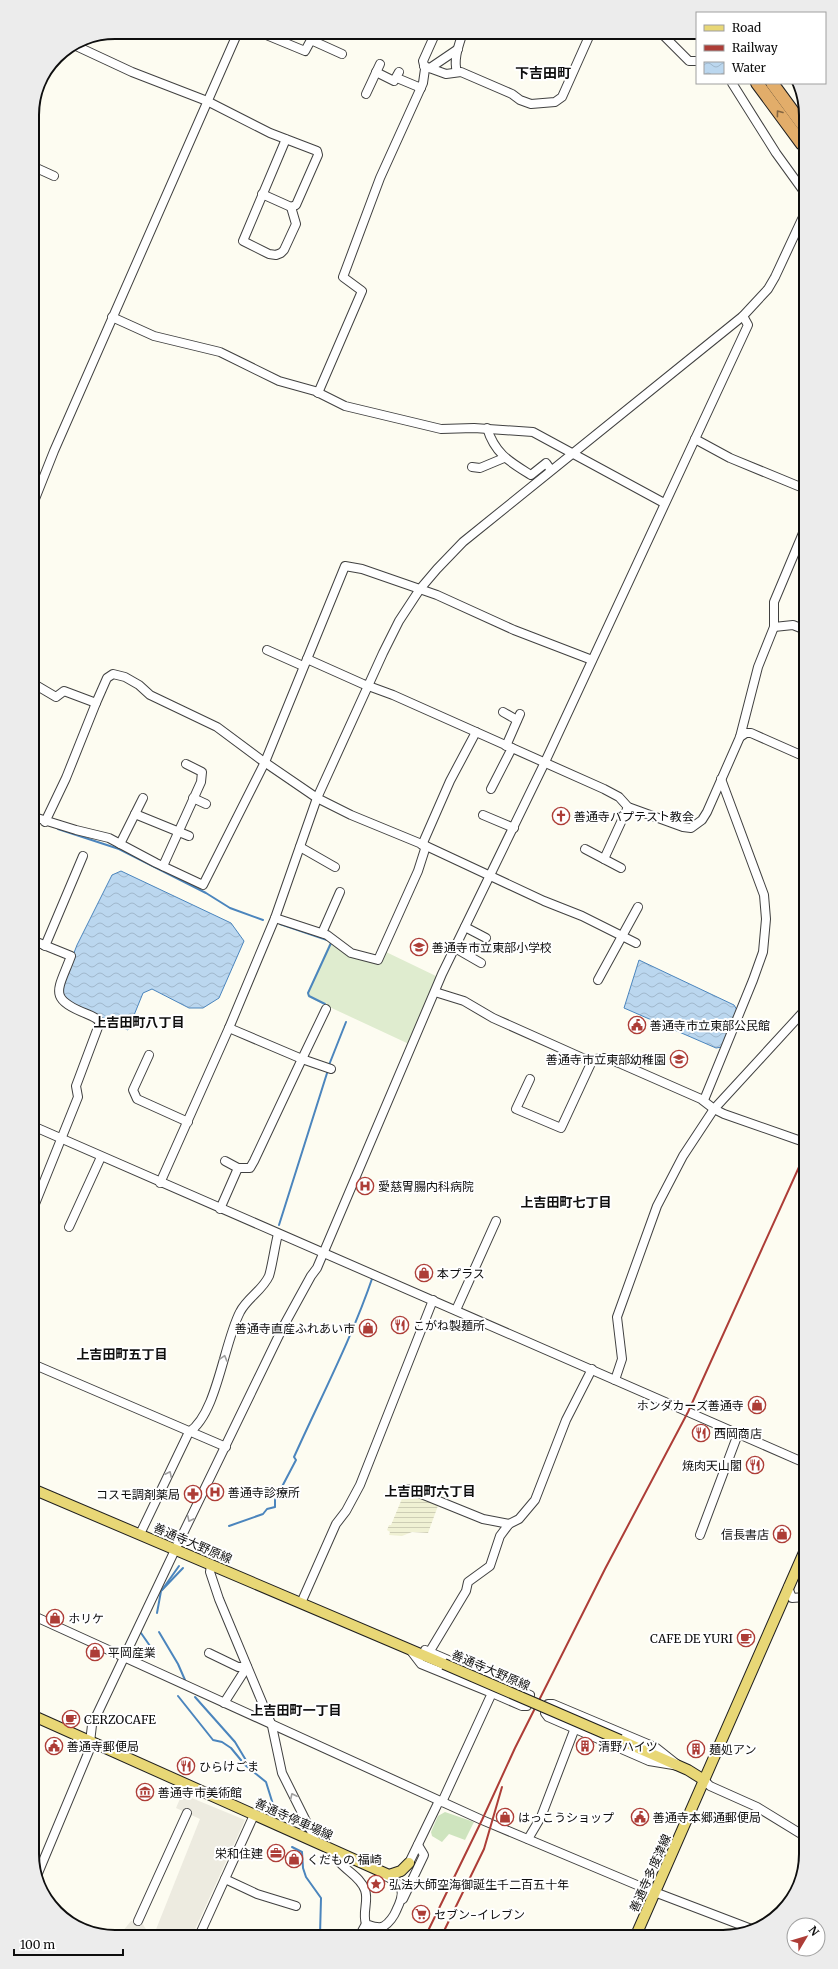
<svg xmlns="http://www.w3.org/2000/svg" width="838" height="1969" font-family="Merriweather,'Noto Sans JP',serif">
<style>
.farmland{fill:url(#farmland-rules)}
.park{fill:#cee4be}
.pitch{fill:#dfeccf}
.plaza{fill:#edebe0}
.water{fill:url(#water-waves);stroke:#4b85bd}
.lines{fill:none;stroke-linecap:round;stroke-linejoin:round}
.stream{stroke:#4b85bd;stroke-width:2}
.minor-casing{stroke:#414141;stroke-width:10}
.major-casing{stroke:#1f1f1f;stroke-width:12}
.highway-casing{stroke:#1f1f1f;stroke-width:14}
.minor{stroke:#fff;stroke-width:8}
.major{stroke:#e8d776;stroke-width:10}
.highway{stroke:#e2ad6a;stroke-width:12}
.rail{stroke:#ad3d37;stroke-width:2}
.major-bridge-casing{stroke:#1f1f1f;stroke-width:12;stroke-linecap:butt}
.major-bridge{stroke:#e8d776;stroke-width:10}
.oneway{stroke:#836541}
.oneway2{stroke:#9f9f9f}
.labels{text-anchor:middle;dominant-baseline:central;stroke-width:4;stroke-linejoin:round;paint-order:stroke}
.poi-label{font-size:12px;fill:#0e0e0e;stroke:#fff;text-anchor:start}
.street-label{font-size:12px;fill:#0e0e0e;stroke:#fff}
.neighbourhood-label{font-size:13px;font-weight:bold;fill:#0e0e0e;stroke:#fff}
.quarter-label{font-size:14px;font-weight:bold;fill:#0e0e0e;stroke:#fff}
.rim{fill:none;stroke:#0e0e0e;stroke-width:2}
</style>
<defs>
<pattern id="farmland-rules" width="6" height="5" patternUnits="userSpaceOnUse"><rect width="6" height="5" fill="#f0f1d4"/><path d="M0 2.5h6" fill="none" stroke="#cdcdb5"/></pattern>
<pattern id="water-waves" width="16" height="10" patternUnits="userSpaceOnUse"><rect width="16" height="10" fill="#bbd7ef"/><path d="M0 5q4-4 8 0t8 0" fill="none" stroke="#a0b7cc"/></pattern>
</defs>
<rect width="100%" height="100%" fill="#fdfcf1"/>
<!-- farmland -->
<polygon class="farmland" points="406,1489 439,1503 428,1533 412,1532 402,1536 389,1535 390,1532 387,1530 389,1525 391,1525"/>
<!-- park -->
<polygon class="park" points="445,1812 474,1822 465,1840 449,1834 442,1842 432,1836 431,1832 438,1816"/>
<!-- pitch -->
<polygon class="pitch" points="332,942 379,963 384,951 438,977 409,1044 308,997 307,994 329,944"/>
<!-- plaza -->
<g class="plaza">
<polygon points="182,1794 245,1820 192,1936 153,1937 200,1819 176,1808"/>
<polygon points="131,1921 138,1921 142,1923 151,1937 118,1937"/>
</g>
<!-- water -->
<g class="water">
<polygon points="121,871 231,923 244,941 219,998 203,1008 189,1008 152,989 143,993 128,1030 68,1001 60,989 77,945 112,875"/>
<polygon points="639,960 734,1005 737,1010 722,1047 716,1048 624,1008"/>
</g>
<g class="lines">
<!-- stream -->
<g class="stream">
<polyline points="58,829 119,849 206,893 230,908 263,920"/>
<polyline points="280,924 327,940"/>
<polyline points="325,1004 309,996 308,993 331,943"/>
<polyline points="329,1065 346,1022"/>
<polyline points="279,1225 328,1070"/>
<path d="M229,1526L263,1514L267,1509L275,1507V1500L296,1460L294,1457C321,1397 352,1338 373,1276"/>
<polyline points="162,1590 179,1566"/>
<polyline points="157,1613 161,1591 183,1568"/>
<polyline points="159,1632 178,1664 185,1680"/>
<polyline points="141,1633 150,1646"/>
<polyline points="178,1696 213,1740 222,1742 231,1748 245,1765 266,1782 276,1814"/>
<polyline points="195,1697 235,1742 250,1767"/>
<polyline points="292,1847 302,1852 303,1868 306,1877 321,1898 320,1935"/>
</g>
<defs>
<g id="minor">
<polyline points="259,32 305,51 311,40 342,54"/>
<polyline points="660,32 689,61 697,61"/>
<polyline points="74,45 132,72 207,101 270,133 317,151 318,155 296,205 291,207 296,224 284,250 281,253 276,255 269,254 243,241 286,139"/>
<polyline points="424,66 446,74 461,72 512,94 520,100 531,104 555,102 562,97 591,32"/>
<polyline points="430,68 458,49"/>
<polyline points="376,72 394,81 399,72"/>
<path d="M457,72C453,59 459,45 463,32"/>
<polyline points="397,78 421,88"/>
<polyline points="732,83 776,153 802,189"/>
<polyline points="366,94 380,64"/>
<polyline points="32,166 54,176"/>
<polyline points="262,194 291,207"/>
<polyline points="112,317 154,336 220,352 279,381 315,391 345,406 441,429 474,428 533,432 664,503"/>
<polyline points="318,393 362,291 343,277 380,178 423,83 425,69 423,61 436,32"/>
<path d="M487,428C495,454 510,462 531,475L546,463L551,470"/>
<polyline points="695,439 730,458 803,488"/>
<polyline points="472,467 480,468 504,458"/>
<polyline points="33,504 54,451 238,32"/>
<polyline points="774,627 793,625 803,629"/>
<polyline points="267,650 303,666"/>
<polyline points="307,659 363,684 393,695 604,789 619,797 628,807 683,827 691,828 702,820 707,812 740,737 758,667 774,627 774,602 803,533"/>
<polyline points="34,684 56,697 64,691 96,703 107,678 113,674 125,677 139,685 150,695 217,727 260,759 317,798 351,815 424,845 544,901 582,916 636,943"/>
<polyline points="503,712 517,720"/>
<polyline points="740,737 746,733 751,733 803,756"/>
<polyline points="506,746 520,714"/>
<polyline points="491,789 512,748"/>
<polyline points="193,798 206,804"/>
<polyline points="135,814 189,836"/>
<polyline points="483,815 514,828"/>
<polyline points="34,817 76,830 109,838 156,863 203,885 265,762 345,566 362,569 437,595 514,630 592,660"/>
<polyline points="45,822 66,778 96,703"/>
<polyline points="120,844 143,798"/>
<polyline points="422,845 450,781 476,732"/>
<polyline points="300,847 335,867"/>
<polyline points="585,849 621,868"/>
<polyline points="604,859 628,807"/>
<polyline points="163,866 201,782 202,772 186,764"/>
<polyline points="275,918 327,935 351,953 378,960 418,871 426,846"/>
<polyline points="465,927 486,938"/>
<polyline points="322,933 340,892"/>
<path d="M34,941L71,956C58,991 47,998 87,1014C92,1016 97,1018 100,1022L76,1086L78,1097L35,1204"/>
<polyline points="45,946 83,856"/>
<polyline points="455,948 481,963"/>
<polyline points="598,980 638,907"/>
<polyline points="435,992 464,1001 493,1018 587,1060 604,1058 619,1063 701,1099 714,1109 724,1114 804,1142"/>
<polyline points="326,1009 302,1059 331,1069"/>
<polyline points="149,1055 133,1090 137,1099 188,1122"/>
<polyline points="530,1079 516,1109 561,1128 593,1059"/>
<polyline points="704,1100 753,980 763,952 766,919 764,895 721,779"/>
<polyline points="35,1127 805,1463"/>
<polyline points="225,1161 238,1168"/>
<polyline points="160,1183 229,1028 275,918 317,798 383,653 399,621 420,589 437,569 463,542 743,316 768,289 775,277 802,219"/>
<polyline points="220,1209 238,1168 250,1168 254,1161 302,1059 229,1028"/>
<polyline points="69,1227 101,1157"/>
<polyline points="456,1310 496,1221"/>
<polyline points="35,1365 226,1447"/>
<polyline points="615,1380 622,1359 617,1317 657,1206 683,1156 714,1109 804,1011"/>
<polyline points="409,1489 483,1519 509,1524"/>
<path d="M140,1534L189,1432C217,1414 224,1342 240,1312C247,1298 262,1291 269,1276C272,1267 275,1245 278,1234"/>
<polyline points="700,1535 738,1434"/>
<polyline points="211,1565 210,1572 219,1599 272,1726 282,1773 317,1843"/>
<polyline points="788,1587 792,1598 805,1597"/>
<polyline points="301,1603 336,1524 346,1511 360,1485 433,1300"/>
<polyline points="36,1617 482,1820 644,1888 754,1930"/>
<polyline points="425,1650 530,1695 527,1706 522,1706 492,1693"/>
<polyline points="411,1651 421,1664 492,1693 442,1802"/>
<polyline points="430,1651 466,1591 468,1582 490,1566 500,1536 509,1524 519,1519 535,1500 566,1420 592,1369"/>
<polyline points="209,1653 238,1667 247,1667"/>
<polyline points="224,1703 247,1667"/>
<polygon points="548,1704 553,1704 655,1747 679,1766 649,1761 548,1717 545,1713"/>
<polyline points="704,1780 710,1786 757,1807 806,1837"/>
<polyline points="528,1839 541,1817 575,1728"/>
<path d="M334,1851C338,1869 359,1873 365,1890C369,1901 362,1912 366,1924C372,1926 379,1929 384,1926C389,1923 394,1916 396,1911C406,1891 404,1884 383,1875"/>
<polyline points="409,1863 439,1801"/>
<polyline points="36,1878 89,1751 92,1725 175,1550 283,1327 311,1276 317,1268 442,974 545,762 748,325 743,316"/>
<polyline points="225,1879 257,1894 296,1906"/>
<polyline points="403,1899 424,1855 418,1845"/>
<polyline points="138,1921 187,1813"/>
<polyline points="360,1935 366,1924"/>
<polyline points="199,1936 254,1815"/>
</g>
<g id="major">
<polyline points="35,1490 444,1664"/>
<polyline points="36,1717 389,1875 401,1871 409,1863"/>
<polyline points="620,1740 688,1770 704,1780"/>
<polyline points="637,1933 805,1550"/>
</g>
<g id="highway">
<polyline points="757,83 802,144"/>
<polyline points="772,83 802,124"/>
</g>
</defs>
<!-- minor casing -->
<use href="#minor" class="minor-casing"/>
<!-- major casing -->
<use href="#major" class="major-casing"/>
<!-- highway casing -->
<use href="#highway" class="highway-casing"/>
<!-- minor -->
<use href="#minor" class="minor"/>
<!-- major -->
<use href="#major" class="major"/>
<!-- highway -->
<use href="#highway" class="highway"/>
<!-- rail -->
<g class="rail">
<polyline points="426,1935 482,1820 515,1748 605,1569 688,1412 804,1156"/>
<polyline points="442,1935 484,1849 502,1787"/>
</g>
<defs>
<polyline id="major-bridge" points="444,1664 620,1740"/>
</defs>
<!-- major-bridge casing -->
<use href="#major-bridge" class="major-bridge-casing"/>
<!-- major-bridge -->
<use href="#major-bridge" class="major-bridge"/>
</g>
<!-- one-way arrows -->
<defs><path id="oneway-chevron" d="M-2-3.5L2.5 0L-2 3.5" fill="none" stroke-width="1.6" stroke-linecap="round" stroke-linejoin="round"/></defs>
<use class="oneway" href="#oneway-chevron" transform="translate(779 113) rotate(-127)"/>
<g class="oneway2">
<use href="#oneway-chevron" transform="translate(224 1358) rotate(-74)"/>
<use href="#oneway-chevron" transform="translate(169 1474) rotate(-64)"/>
<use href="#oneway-chevron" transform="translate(190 1519) rotate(116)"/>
<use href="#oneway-chevron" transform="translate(293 1796) rotate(-115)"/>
</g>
<!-- icons -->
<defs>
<symbol id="church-ring" viewBox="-11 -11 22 22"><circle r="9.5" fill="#fff" stroke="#ad3d37" stroke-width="1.5"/><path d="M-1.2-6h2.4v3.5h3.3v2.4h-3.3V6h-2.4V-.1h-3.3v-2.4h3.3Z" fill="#ad3d37"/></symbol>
<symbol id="school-ring" viewBox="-11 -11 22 22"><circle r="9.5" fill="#fff" stroke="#ad3d37" stroke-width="1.5"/><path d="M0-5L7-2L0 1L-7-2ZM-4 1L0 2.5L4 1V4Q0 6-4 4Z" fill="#ad3d37"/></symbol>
<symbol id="civic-ring" viewBox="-11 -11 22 22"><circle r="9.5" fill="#fff" stroke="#ad3d37" stroke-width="1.5"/><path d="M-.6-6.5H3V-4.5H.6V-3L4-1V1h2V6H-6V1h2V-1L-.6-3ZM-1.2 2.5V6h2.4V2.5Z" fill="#ad3d37"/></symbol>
<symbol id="hospital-ring" viewBox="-11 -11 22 22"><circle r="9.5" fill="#fff" stroke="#ad3d37" stroke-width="1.5"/><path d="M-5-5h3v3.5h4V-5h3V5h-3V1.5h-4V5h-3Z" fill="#ad3d37"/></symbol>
<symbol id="shop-ring" viewBox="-11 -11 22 22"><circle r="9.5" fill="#fff" stroke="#ad3d37" stroke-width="1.5"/><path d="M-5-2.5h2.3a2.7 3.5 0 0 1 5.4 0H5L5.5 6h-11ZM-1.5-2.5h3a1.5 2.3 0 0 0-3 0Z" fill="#ad3d37"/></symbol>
<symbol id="restaurant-ring" viewBox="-11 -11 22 22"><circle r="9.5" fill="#fff" stroke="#ad3d37" stroke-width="1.5"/><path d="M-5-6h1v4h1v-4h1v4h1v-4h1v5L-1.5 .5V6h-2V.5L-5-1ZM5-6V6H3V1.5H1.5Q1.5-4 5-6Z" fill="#ad3d37"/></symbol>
<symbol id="pharmacy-ring" viewBox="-11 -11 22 22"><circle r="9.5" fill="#fff" stroke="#ad3d37" stroke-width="1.5"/><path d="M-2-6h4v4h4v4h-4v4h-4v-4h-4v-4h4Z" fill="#ad3d37"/></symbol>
<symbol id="cafe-ring" viewBox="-11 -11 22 22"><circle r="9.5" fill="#fff" stroke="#ad3d37" stroke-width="1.5"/><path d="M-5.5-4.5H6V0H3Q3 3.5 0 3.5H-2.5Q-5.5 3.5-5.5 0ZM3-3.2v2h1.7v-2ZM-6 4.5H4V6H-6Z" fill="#ad3d37"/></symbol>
<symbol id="building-ring" viewBox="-11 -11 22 22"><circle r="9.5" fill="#fff" stroke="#ad3d37" stroke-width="1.5"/><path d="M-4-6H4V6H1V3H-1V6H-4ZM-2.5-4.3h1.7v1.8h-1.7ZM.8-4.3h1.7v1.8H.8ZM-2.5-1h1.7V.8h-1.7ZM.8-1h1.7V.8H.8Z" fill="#ad3d37"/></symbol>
<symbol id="museum-ring" viewBox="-11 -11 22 22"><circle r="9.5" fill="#fff" stroke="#ad3d37" stroke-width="1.5"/><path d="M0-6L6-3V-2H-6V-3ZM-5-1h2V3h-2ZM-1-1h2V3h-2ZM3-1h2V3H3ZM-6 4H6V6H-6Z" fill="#ad3d37"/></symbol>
<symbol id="office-ring" viewBox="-11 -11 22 22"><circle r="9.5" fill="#fff" stroke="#ad3d37" stroke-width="1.5"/><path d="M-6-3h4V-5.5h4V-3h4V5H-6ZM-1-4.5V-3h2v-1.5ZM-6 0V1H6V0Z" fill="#ad3d37"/></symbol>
<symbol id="sight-ring" viewBox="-11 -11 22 22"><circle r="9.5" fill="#fff" stroke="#ad3d37" stroke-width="1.5"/><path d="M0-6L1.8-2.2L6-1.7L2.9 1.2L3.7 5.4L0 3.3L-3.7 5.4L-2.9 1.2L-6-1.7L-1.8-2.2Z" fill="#ad3d37"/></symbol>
<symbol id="supermarket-ring" viewBox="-11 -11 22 22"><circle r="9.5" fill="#fff" stroke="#ad3d37" stroke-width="1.5"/><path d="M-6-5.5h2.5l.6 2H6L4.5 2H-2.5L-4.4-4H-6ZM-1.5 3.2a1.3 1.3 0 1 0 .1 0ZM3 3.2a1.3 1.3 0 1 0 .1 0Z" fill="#ad3d37"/></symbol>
</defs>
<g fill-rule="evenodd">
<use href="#church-ring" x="551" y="806" width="20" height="20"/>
<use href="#school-ring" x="409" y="937" width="20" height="20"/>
<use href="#civic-ring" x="627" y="1015" width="20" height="20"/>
<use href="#school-ring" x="669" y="1049" width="20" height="20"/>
<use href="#hospital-ring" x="355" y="1176" width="20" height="20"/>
<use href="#shop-ring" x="414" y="1263" width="20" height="20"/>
<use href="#restaurant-ring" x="390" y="1315" width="20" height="20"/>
<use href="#shop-ring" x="358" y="1318" width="20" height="20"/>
<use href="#shop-ring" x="747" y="1395" width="20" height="20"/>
<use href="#restaurant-ring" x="691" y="1423" width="20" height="20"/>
<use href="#restaurant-ring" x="745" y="1455" width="20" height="20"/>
<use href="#hospital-ring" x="205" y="1482" width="20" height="20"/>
<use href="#pharmacy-ring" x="183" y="1484" width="20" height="20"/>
<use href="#shop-ring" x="772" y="1524" width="20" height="20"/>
<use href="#shop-ring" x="45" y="1608" width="20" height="20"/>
<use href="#cafe-ring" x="736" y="1628" width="20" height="20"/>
<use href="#shop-ring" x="85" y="1642" width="20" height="20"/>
<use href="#cafe-ring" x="61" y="1709" width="20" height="20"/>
<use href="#civic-ring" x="44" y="1736" width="20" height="20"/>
<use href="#building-ring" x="575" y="1736" width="20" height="20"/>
<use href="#building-ring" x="686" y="1739" width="20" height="20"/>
<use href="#restaurant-ring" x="176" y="1756" width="20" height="20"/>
<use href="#museum-ring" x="135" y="1782" width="20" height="20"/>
<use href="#shop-ring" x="495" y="1807" width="20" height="20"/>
<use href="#civic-ring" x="630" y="1807" width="20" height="20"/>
<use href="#office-ring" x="266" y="1843" width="20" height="20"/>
<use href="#shop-ring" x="284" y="1849" width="20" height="20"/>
<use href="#sight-ring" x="366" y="1874" width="20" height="20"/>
<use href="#supermarket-ring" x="411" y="1904" width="20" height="20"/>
</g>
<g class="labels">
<!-- poi labels -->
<g class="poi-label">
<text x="574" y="816">善通寺バプテスト教会</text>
<text x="432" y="947">善通寺市立東部小学校</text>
<text x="650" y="1025">善通寺市立東部公民館</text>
<text x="666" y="1059" text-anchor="end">善通寺市立東部幼稚園</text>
<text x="378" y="1186">愛慈胃腸内科病院</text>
<text x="437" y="1273">本プラス</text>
<text x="413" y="1325">こがね製麺所</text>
<text x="355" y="1328" text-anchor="end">善通寺直産ふれあい市</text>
<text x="744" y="1405" text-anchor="end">ホンダカーズ善通寺</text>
<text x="714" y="1433">西岡商店</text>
<text x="742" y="1465" text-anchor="end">焼肉天山閣</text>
<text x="228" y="1492">善通寺診療所</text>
<text x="180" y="1494" text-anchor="end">コスモ調剤薬局</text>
<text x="769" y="1534" text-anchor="end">信長書店</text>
<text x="68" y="1618">ホリケ</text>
<text x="733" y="1638" text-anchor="end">CAFE DE YURI</text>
<text x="108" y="1652">平岡産業</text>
<text x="84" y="1719">CERZOCAFE</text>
<text x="67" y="1746">善通寺郵便局</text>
<text x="598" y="1746">清野ハイツ</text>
<text x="709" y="1749">麺処アン</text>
<text x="199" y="1766">ひらけごま</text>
<text x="158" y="1792">善通寺市美術館</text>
<text x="518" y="1817">はっこうショップ</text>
<text x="653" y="1817">善通寺本郷通郵便局</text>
<text x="263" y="1853" text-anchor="end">栄和住建</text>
<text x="307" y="1859">くだもの 福崎</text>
<text x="389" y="1884">弘法大師空海御誕生千二百五十年</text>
<text x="434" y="1914">セブン-イレブン</text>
</g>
<!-- street labels -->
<g class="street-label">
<text transform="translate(193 1543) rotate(23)">善通寺大野原線</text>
<text transform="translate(491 1670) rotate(23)">善通寺大野原線</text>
<text transform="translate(294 1819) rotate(24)">善通寺停車場線</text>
<text transform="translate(650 1873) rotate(-66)">善通寺多度津線</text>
</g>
<!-- neighbourhood labels -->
<g class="neighbourhood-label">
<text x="139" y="1022">上吉田町八丁目</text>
<text x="566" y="1202">上吉田町七丁目</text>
<text x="122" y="1354">上吉田町五丁目</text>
<text x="430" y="1491">上吉田町六丁目</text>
<text x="296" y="1710">上吉田町一丁目</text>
</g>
<!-- quarter labels -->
<g class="quarter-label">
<text x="543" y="73">下吉田町</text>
</g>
</g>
<!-- crop -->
<path d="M0 0H838V1969H0ZM115 39H723A76 76 0 0 1 799 115V1854A76 76 0 0 1 723 1930H115A76 76 0 0 1 39 1854V115A76 76 0 0 1 115 39Z" fill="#ececec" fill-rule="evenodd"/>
<path class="rim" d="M115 39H723A76 76 0 0 1 799 115V1854A76 76 0 0 1 723 1930H115A76 76 0 0 1 39 1854V115A76 76 0 0 1 115 39Z"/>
<!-- legend -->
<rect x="696" y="12" width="130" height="72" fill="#ffffff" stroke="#9f9f9f"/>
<rect x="704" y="25" width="20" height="6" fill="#e8d776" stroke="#9f9f9f"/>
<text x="732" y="32" font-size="12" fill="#0e0e0e">Road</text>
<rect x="704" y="45" width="20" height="6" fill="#ad3d37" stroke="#9f9f9f"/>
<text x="732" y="52" font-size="12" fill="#0e0e0e">Railway</text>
<rect x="704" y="62" width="20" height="12" fill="url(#water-waves)" stroke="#9f9f9f"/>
<text x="732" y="72" font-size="12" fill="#0e0e0e">Water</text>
<!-- north arrow -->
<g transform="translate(806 1937) rotate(52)"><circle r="19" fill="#ffffff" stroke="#9f9f9f"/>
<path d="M0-3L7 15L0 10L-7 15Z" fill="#ad3d37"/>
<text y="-6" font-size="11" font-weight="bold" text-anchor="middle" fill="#0e0e0e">N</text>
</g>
<!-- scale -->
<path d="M14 1949v6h109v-6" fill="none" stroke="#0e0e0e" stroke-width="2"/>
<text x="20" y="1949" font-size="12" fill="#0e0e0e" stroke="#ffffff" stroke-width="3" paint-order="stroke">100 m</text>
</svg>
